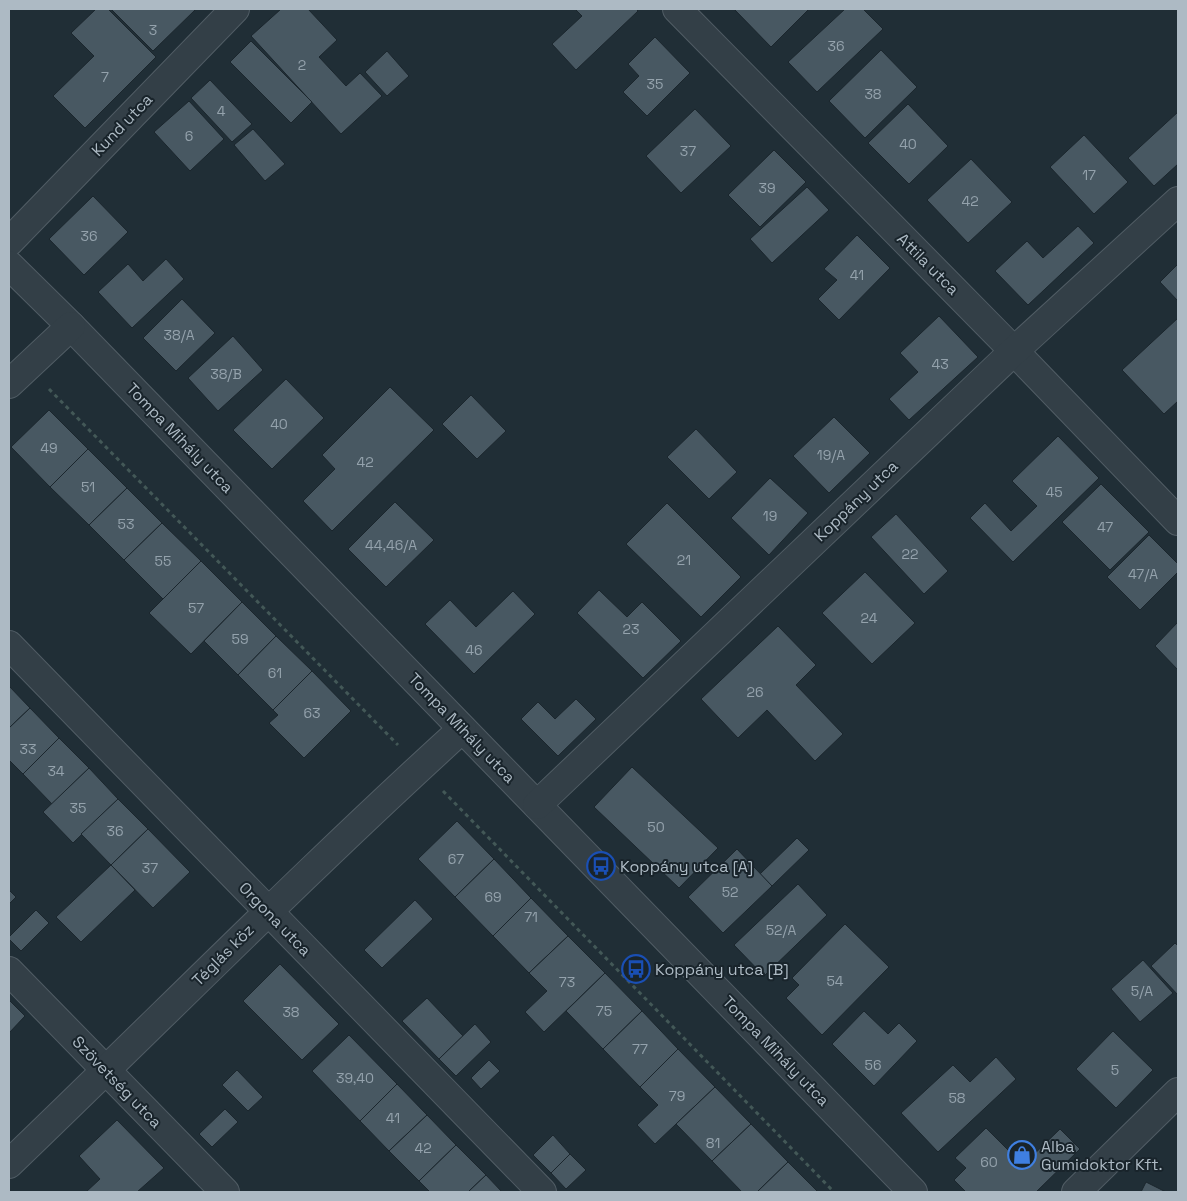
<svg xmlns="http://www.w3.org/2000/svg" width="1187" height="1201" font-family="'Space Grotesk',sans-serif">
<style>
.building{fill:#485862;stroke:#1b262d}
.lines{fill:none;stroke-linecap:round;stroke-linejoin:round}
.street-casing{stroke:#515d65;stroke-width:30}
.path{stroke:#435857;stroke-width:3;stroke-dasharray:4 4;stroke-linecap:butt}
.street{stroke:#333f47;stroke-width:28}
.labels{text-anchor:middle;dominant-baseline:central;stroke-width:4;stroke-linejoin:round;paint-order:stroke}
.number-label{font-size:14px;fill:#94a2ac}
.street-label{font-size:16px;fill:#adbac4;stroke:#19242b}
.poi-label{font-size:16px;fill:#adbac4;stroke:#19242b;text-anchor:start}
</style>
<rect width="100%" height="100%" fill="#202e36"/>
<!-- building -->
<g class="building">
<polygon points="96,9 108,9 156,57 85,128 53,96 94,56 71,33"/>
<polygon points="111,9 196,9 153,51"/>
<polygon points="281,9 308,9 337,40 319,57 346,86 360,73 382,96 341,134 251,36"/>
<polygon points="575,9 636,9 638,11 576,70 552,44 582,16"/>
<polygon points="737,9 807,9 808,10 771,47 735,10"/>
<polygon points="845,9 863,9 883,29 817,92 788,62"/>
<polygon points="655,37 690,73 647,116 623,92 639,76 628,64"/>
<polygon points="251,41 312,102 291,123 230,62"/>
<polygon points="881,50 917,87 865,138 829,101"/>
<polygon points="387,51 409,76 387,96 365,72"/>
<polygon points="210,80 252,124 232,142 191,98"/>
<polygon points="189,101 224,139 190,171 154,132"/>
<polygon points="908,104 948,146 909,184 868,143"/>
<polygon points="695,109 731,146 681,193 646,156"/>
<polygon points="1178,112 1178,164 1154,186 1128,158"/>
<polygon points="253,129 285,164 265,181 234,145"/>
<polygon points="1084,135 1128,182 1094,214 1050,167"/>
<polygon points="774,150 806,182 760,227 728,195"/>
<polygon points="971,159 1012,202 968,243 927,200"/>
<polygon points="807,187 829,210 772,263 750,239"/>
<polygon points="93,196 128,232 84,275 49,239"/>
<polygon points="1078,226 1094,243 1028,305 995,271 1027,241 1043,258"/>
<polygon points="857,235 890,268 839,320 818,299 837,280 824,269"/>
<polygon points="166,259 184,279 132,328 98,292 128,264 143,281"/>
<polygon points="1178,264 1178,301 1160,282"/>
<polygon points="182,299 215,333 176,371 143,338"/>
<polygon points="939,316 978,357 909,420 889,399 918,372 900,353"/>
<polygon points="1178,318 1178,401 1164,414 1122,370"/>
<polygon points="233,336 263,370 218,411 188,378"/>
<polygon points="286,379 324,418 272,469 233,430"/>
<polygon points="390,387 434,430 332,531 303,501 335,469 322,455"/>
<polygon points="471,395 506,431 477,459 442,424"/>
<polygon points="49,410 88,449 50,487 11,447"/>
<polygon points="834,417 870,453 829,493 793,456"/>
<polygon points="696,429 737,472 709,499 667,457"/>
<polygon points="1058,436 1099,478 1013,562 970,518 985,503 1011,531 1037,506 1012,481"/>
<polygon points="88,449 127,488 89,525 50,487"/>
<polygon points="770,478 808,513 769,555 731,518"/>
<polygon points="1101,484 1149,532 1110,570 1062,522"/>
<polygon points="127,488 162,523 124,560 89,525"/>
<polygon points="395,502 434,540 386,587 348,549"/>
<polygon points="667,503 741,577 701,617 626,544"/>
<polygon points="896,514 948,571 924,594 871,537"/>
<polygon points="162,523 201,561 163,599 124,560"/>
<polygon points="1149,535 1178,564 1178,572 1140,610 1107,577"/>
<polygon points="201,561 242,602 191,654 149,613"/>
<polygon points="865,572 915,623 872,664 822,613"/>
<polygon points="599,590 627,617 642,602 681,641 643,678 577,613"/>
<polygon points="513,591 535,614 474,674 425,624 450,600 476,627"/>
<polygon points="242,602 276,636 238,675 204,641"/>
<polygon points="1178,622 1178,670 1155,646"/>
<polygon points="778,626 816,665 796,685 843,734 815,761 767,710 738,738 701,699"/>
<polygon points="276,636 312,671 273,710 238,675"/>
<polygon points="312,671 351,711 304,758 269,723 278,715 273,710"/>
<polygon points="9,686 30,708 9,728"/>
<polygon points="576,699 596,719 558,756 521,719 538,702 555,719"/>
<polygon points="30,708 59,738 23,774 9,760 9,728"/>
<polygon points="59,738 89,768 52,804 23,774"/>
<polygon points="632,767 718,848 679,888 594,807"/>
<polygon points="89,768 118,799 73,843 43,812"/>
<polygon points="118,799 148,829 111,865 81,834"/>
<polygon points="457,821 494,859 455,897 418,859"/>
<polygon points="148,829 190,872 153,908 111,865"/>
<polygon points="797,838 809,850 772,886 760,874"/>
<polygon points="737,849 772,886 723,933 688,897"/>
<polygon points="494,859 531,898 493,936 455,897"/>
<polygon points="111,865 135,890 81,942 56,917"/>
<polygon points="798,884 827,915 764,976 734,945"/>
<polygon points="9,890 16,897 9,904"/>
<polygon points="531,898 568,936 529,973 493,936"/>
<polygon points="415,900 433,919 382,968 364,950"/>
<polygon points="36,910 49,923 21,951 9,939 9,937"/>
<polygon points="845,924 889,967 822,1035 786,998 799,985 792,978"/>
<polygon points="568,936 605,973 544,1032 525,1012 547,991 529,973"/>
<polygon points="1175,943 1178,946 1178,995 1151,966"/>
<polygon points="1143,960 1173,993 1140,1022 1111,989"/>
<polygon points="280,964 339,1024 302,1060 243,1001"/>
<polygon points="605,973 642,1011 603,1049 566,1011"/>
<polygon points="427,998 463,1036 439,1059 402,1021"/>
<polygon points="9,1000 25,1016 9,1033"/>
<polygon points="642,1011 678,1049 640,1087 603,1049"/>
<polygon points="864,1011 888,1034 899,1023 917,1041 874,1086 832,1044"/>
<polygon points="475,1024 491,1042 456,1076 439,1059"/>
<polygon points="1113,1031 1153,1070 1116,1108 1076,1069"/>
<polygon points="349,1035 397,1084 360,1121 312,1071"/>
<polygon points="678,1049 715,1087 655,1144 637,1125 658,1105 640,1087"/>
<polygon points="996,1057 1016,1079 938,1152 901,1113 953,1065 970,1082"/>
<polygon points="489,1060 500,1071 481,1089 471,1078"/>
<polygon points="237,1070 263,1097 248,1111 222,1085"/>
<polygon points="397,1084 427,1115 389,1151 360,1121"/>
<polygon points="715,1087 751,1124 712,1161 676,1124"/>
<polygon points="225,1109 238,1122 212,1147 199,1134"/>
<polygon points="427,1115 456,1145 419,1181 389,1151"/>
<polygon points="117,1120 164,1168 137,1192 86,1192 100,1179 79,1156"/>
<polygon points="751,1124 788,1162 757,1192 742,1192 712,1161"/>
<polygon points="986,1128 1023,1165 1060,1129 1080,1149 1036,1192 966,1192 954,1180 966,1168 955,1158"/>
<polygon points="553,1135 570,1154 551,1173 533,1155"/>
<polygon points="456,1145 486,1175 468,1192 430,1192 419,1181"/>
<polygon points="570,1154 586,1170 566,1189 551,1173"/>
<polygon points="788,1162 818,1192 757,1192"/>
<polygon points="486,1175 502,1192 468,1192"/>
<polygon points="1146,1182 1166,1192 1141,1192"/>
</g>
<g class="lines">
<defs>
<g id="street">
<polyline points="677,9 1014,351 1178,521"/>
<polyline points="9,242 235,9"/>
<polyline points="9,265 71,326 913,1192"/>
<polyline points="9,384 71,326"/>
<polyline points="9,645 542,1192"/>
<polyline points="537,805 1014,351 1178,201"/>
<polyline points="9,971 225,1192"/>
<path d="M9,1164C160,1019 307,870 462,729"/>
<polyline points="1076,1192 1178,1092"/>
</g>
</defs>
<!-- street casing -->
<use href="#street" class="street-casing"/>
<!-- path -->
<g class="path">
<polyline points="49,389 398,745"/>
<polyline points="443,791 834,1192"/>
</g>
<!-- street -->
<use href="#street" class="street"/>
</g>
<!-- icons -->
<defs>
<symbol id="bus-ring" viewBox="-11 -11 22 22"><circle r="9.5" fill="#19242b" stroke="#1a4fb4" stroke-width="1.5"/><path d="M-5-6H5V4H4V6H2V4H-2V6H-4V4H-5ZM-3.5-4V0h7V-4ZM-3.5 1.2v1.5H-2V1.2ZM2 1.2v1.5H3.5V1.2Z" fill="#1a4fb4"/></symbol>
<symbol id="shop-ring" viewBox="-11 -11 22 22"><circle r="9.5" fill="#19242b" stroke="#3f7fe0" stroke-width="1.5"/><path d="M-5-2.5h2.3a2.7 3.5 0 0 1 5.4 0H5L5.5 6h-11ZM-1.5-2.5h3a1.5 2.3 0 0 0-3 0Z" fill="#3f7fe0"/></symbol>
</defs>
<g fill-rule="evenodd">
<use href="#bus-ring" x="585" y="850" width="32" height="32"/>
<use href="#bus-ring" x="620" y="953" width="32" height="32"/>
<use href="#shop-ring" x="1006" y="1139" width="32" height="32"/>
</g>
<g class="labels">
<!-- number labels -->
<g class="number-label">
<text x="153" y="30">3</text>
<text x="836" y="46">36</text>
<text x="302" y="65">2</text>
<text x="105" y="77">7</text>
<text x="655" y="84">35</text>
<text x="873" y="94">38</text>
<text x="221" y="111">4</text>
<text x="189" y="136">6</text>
<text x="908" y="144">40</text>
<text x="688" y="151">37</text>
<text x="1089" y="175">17</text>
<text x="767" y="188">39</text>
<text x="970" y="201">42</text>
<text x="89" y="236">36</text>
<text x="857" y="275">41</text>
<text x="179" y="335">38/A</text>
<text x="940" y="364">43</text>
<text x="226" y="374">38/B</text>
<text x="279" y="424">40</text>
<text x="49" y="448">49</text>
<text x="831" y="455">19/A</text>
<text x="365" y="462">42</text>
<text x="88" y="487">51</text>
<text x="1054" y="492">45</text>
<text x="770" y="516">19</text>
<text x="126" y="524">53</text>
<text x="1105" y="527">47</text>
<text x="391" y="545">44,46/A</text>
<text x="910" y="554">22</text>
<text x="684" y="560">21</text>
<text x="163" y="561">55</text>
<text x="1143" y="574">47/A</text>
<text x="196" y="608">57</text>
<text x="869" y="618">24</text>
<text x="631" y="629">23</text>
<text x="240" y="639">59</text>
<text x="474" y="650">46</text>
<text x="275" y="673">61</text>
<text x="755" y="692">26</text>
<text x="312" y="713">63</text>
<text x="28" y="749">33</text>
<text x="56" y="771">34</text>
<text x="78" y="808">35</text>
<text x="656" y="827">50</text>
<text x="115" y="831">36</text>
<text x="456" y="859">67</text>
<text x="150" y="868">37</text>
<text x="730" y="892">52</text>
<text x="493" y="897">69</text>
<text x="531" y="917">71</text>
<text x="781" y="930">52/A</text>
<text x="835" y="981">54</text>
<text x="567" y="982">73</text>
<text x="1142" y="991">5/A</text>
<text x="604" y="1011">75</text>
<text x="291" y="1012">38</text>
<text x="640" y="1049">77</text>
<text x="873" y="1065">56</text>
<text x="1115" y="1070">5</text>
<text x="355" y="1078">39,40</text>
<text x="677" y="1096">79</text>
<text x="957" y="1098">58</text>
<text x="393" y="1118">41</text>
<text x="713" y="1143">81</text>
<text x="423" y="1148">42</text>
<text x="989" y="1162">60</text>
</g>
<!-- street labels -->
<g class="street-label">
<text transform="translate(122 125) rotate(-46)">Kund utca</text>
<text transform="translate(928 264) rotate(45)">Attila utca</text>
<text transform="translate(180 438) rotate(46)">Tompa Mihály utca</text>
<text transform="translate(856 501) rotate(-44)">Koppány utca</text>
<text transform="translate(462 728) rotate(46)">Tompa Mihály utca</text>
<text transform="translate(275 919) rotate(46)">Orgona utca</text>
<text transform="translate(223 955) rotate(-45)">Téglás köz</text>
<text transform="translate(776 1051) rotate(46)">Tompa Mihály utca</text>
<text transform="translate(117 1082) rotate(46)">Szövetség utca</text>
</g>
<!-- poi labels -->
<g class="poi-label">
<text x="620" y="866">Koppány utca [A]</text>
<text x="655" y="969">Koppány utca [B]</text>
<text x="1041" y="1146">Alba<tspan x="1041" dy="18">Gumidoktor Kft.</tspan></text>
</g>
</g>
<!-- border -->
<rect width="1187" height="1201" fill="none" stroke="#adbac4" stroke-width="20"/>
</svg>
